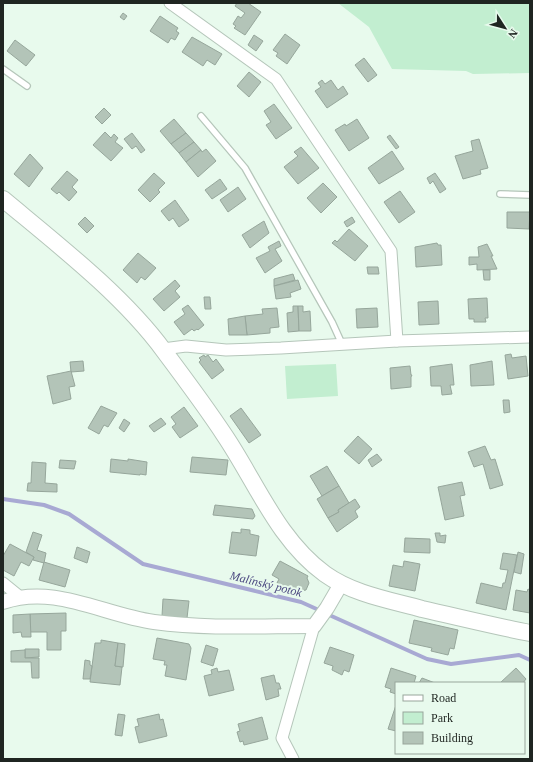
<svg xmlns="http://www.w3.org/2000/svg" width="533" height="762" font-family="Georgia,serif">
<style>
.green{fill:#c2eed0}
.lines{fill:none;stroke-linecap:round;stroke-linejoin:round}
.stream{stroke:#a8a9d3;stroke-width:4}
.building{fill:#b3c4b8;stroke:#96a69b}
.service-casing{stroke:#b5c6ba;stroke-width:8}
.minor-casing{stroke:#b5c6ba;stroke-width:13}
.tertiary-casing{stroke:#b5c6ba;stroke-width:16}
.secondary-casing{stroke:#b5c6ba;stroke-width:18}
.service{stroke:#fff;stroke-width:5.5}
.minor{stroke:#fff;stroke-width:11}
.tertiary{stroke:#fff;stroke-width:14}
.secondary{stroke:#fff;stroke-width:16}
.labels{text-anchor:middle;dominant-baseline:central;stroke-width:4;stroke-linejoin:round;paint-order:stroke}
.water-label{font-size:12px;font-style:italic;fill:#4c4981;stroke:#e8faed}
</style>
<rect width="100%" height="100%" fill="#e8faed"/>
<!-- green -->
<g class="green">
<polygon points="338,3 530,3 530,73 473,74 466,71 392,69 369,27"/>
<polygon points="336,364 338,396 287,399 285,366"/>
</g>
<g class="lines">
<!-- stream -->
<g class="stream">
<polyline points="3,499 44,505 69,514 143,564 301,602 321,611"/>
<polyline points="327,614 427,659 451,664 519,655 530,660"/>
</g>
</g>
<!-- building -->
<g class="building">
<polygon points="237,3 248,3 261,12 245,35 234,28 236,26 233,24 238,16 241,18 245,13 235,6"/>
<polygon points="123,13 127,16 124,20 120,17"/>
<polygon points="160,16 178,28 176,31 179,33 175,40 171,38 168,43 150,31"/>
<polygon points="285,34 300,45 287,64 276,56 278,53 273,50"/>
<polygon points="254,35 263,41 256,51 248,45"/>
<polygon points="192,37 222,54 215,65 207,60 203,66 182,52"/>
<polygon points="15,40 35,55 26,66 7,51"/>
<polygon points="364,58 377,75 368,82 355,65"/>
<polygon points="249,72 261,82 249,97 237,86"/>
<polygon points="322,80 325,84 331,80 338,90 343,86 348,94 327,108 315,91 321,87 318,83"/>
<polygon points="274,104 292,128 276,139 266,125 271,122 264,111"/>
<polygon points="104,108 111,115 102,124 95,117"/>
<polygon points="174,119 186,133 171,144 160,131"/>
<polygon points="357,119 369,138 349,151 335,130 345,124 346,126"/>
<polygon points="105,132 111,138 114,134 118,138 115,142 123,148 111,161 93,145"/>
<polygon points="132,133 145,150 141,153 136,146 132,149 124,139"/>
<polygon points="186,133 194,142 179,153 171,144"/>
<polygon points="390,135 399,147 396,149 387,137"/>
<polygon points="479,139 488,168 480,170 481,174 463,179 455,156 473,151 471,141"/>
<polygon points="194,142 201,150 186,162 179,153"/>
<polygon points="301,147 319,168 298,184 284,167 298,156 294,152"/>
<polygon points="206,149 216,161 198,177 186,162 201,150 202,152"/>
<polygon points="392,151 404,169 379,184 368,168"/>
<polygon points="30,154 43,168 29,187 14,174"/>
<polygon points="67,171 78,180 72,187 77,192 69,201 59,192 57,194 51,189"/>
<polygon points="154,173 165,183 158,190 160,192 150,202 138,190"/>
<polygon points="435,173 446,189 440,193 433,181 430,184 427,178"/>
<polygon points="220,179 227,189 212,199 205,190"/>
<polygon points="323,183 337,197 321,213 307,198"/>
<polygon points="238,187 246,199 228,212 220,200"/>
<polygon points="400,191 415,212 399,223 384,202"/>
<polygon points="175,200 189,220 179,227 173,218 169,221 161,211"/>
<polygon points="507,212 530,212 529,229 507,228"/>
<polygon points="85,217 94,226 87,233 78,224"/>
<polygon points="352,217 355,222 347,227 344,222"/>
<polygon points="264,221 269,233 250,248 242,235"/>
<polygon points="349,229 368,246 355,261 332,243 335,240 337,242"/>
<polygon points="279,241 281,246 275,249 282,261 265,273 256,258 270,251 268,247"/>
<polygon points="437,243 438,245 441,245 442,265 416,267 415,247"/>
<polygon points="487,244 493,256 491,256 497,269 477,270 477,264 469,265 469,257 479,257 478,247"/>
<polygon points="138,253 156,268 145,280 141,277 137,283 123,270"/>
<polygon points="367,267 378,267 379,274 368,274"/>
<polygon points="483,270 490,270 490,280 484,280"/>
<polygon points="293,274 295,280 274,286 274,279"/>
<polygon points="175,280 180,286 175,291 180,297 164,311 153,299"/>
<polygon points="298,280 301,289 290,293 291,297 276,299 274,286"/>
<polygon points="204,297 210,297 211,309 205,309"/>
<polygon points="487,298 488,318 485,318 486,322 474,322 474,319 469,319 468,299"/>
<polygon points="438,301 439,324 419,325 418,302"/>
<polygon points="188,305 204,325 198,330 197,329 194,331 192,329 184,335 174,322 185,314 182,309"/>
<polygon points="293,306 298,306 299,331 288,332 287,313 293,312"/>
<polygon points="298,306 303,306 303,312 310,311 311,331 299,331"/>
<polygon points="277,308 279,327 270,328 270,333 247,335 245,316 263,314 262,309"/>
<polygon points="377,308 378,327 357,328 356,309"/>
<polygon points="245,316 247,335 229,335 228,319"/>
<polygon points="511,354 512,358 526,356 528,376 508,379 505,355"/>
<polygon points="204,355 205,357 208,355 213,362 216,359 224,370 212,379 199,362 201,360 199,358"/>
<polygon points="83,361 84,371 71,372 70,362"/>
<polygon points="492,361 494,385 471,386 470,365"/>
<polygon points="452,364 454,385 450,385 452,394 442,395 441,386 431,386 430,367"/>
<polygon points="410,366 411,375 412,375 411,377 411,387 391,389 390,368"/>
<polygon points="71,371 75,386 69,387 71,399 53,404 47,376"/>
<polygon points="503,400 509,400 510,412 504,413"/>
<polygon points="101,406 117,413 108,427 104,425 99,434 88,428"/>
<polygon points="184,407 198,426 180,438 172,427 176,424 171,417"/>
<polygon points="241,408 261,435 249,443 230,416"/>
<polygon points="161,418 166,424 154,432 149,426"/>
<polygon points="124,419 130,423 124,432 119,428"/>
<polygon points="358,436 372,449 359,464 344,451"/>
<polygon points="485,446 491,460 495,459 503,485 490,489 483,464 474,467 468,452"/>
<polygon points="377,454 382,460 372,467 368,460"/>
<polygon points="192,457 228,460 226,475 190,472"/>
<polygon points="111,459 128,461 128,459 147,462 146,475 140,474 140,475 110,472"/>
<polygon points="60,460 76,461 74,469 59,468"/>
<polygon points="32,462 46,463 45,483 57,484 57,492 27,491 28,483 31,483"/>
<polygon points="327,466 339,486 322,496 310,476"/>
<polygon points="462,482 465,495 460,496 464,516 445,520 438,487"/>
<polygon points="339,486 349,503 338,510 339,512 328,518 317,499"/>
<polygon points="355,499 360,507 355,511 358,517 337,532 328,518 339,512 338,510"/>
<polygon points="215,505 252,509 255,516 253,519 213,515"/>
<polygon points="241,529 250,530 250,534 259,536 256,556 229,553 232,532 241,533"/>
<polygon points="33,532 42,535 37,550 46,553 44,563 33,560 34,557 26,552"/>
<polygon points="435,533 440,533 440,536 446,535 445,543 437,542"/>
<polygon points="405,538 430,539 430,553 404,552"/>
<polygon points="10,544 34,557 29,566 21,562 14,576 3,570 3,556"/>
<polygon points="77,547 90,552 87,563 74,558"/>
<polygon points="518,552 524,554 521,574 514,572"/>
<polygon points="503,553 517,555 506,610 476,603 481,583 502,588 503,583 505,583 508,570 500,569"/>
<polygon points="280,561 308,576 307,578 309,583 306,590 300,591 299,593 277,583 279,579 272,575"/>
<polygon points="404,561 420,564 415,591 389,586 393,565 403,567"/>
<polygon points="44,562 70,570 65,587 39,580"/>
<polygon points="528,589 530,590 530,613 513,610 516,590 527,592"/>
<polygon points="163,599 189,601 187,618 162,616"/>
<polygon points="66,613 66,631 61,631 61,650 47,650 47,632 30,632 30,614"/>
<polygon points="30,614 31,637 22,637 21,632 13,633 13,615"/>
<polygon points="414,620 458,630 454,649 450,648 448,655 431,651 432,648 409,643"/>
<polygon points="157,638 189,644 191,648 186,680 165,676 167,665 164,665 165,661 153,659"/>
<polygon points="101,640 118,643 115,666 122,667 120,685 90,682 95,643 101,643"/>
<polygon points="118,643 125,644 123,667 115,666"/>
<polygon points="206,645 218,649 213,666 201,662"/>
<polygon points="330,647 354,655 349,672 344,670 342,675 332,670 333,666 324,663"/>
<polygon points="25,649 39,649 39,657 25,658"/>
<polygon points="25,650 25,658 39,658 39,678 32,678 31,662 11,662 11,651"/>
<polygon points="85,660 90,661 90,665 92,666 90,679 83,679"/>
<polygon points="217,668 218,672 229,670 234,690 209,696 204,676 212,674 211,670"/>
<polygon points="391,668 416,676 414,683 396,683 396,694 390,692 391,689 385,687"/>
<polygon points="516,668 526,679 523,683 500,683"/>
<polygon points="274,675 276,683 279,683 281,689 278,689 279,696 266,700 261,678"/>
<polygon points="422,678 435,683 419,683"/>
<polygon points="396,705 396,731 388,729"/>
<polygon points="118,714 125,715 122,736 115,735"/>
<polygon points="159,714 160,720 163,719 167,736 139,743 135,727 139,726 137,719"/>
<polygon points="262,717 268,739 244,745 243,741 240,742 237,732 240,731 238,724"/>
</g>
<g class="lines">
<defs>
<g id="service">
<polyline points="3,69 27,86"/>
<polyline points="201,116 245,168 332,322 342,344"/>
<polyline points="500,194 530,195"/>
</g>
<g id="minor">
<polyline points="170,3 276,79 391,251 397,341"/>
<polyline points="163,349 186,346 226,350 281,348 397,341 530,337"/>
<polyline points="3,583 19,596"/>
<polyline points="293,759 282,738 314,626"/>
</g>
<path id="tertiary" d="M3,602C55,584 103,615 154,622C207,629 261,626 314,626L327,608L341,584"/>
<path id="secondary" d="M3,199C57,244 123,295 164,351C185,379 206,407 225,436C256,482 278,540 325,574C353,594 389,600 422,609C458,617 494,626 530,633"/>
</defs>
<!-- service casing -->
<use href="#service" class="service-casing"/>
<!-- minor casing -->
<use href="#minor" class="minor-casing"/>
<!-- tertiary casing -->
<use href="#tertiary" class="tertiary-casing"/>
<!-- secondary casing -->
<use href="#secondary" class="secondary-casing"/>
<!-- service -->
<use href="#service" class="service"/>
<!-- minor -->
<use href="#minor" class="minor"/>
<!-- tertiary -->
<use href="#tertiary" class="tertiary"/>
<!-- secondary -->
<use href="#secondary" class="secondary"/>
</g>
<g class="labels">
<!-- water labels -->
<g class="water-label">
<text transform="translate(266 584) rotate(14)">Malínský potok</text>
</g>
</g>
<!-- border -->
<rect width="533" height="762" fill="none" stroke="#1f2521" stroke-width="8"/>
<!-- legend -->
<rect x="395" y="682" width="130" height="72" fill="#e8faed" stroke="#98a59b"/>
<rect x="403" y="695" width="20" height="6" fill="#ffffff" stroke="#98a59b"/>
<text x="431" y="702" font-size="12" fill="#1f2521">Road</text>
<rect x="403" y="712" width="20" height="12" fill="#c2eed0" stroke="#98a59b"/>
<text x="431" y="722" font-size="12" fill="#1f2521">Park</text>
<rect x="403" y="732" width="20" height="12" fill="#b3c4b8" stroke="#98a59b"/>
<text x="431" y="742" font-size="12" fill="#1f2521">Building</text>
<!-- north arrow -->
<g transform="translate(505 28) rotate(126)" stroke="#e8faed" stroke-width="3" paint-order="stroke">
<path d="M0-3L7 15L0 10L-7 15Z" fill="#1f2521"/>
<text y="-6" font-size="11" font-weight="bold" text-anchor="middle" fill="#1f2521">N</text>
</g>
</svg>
